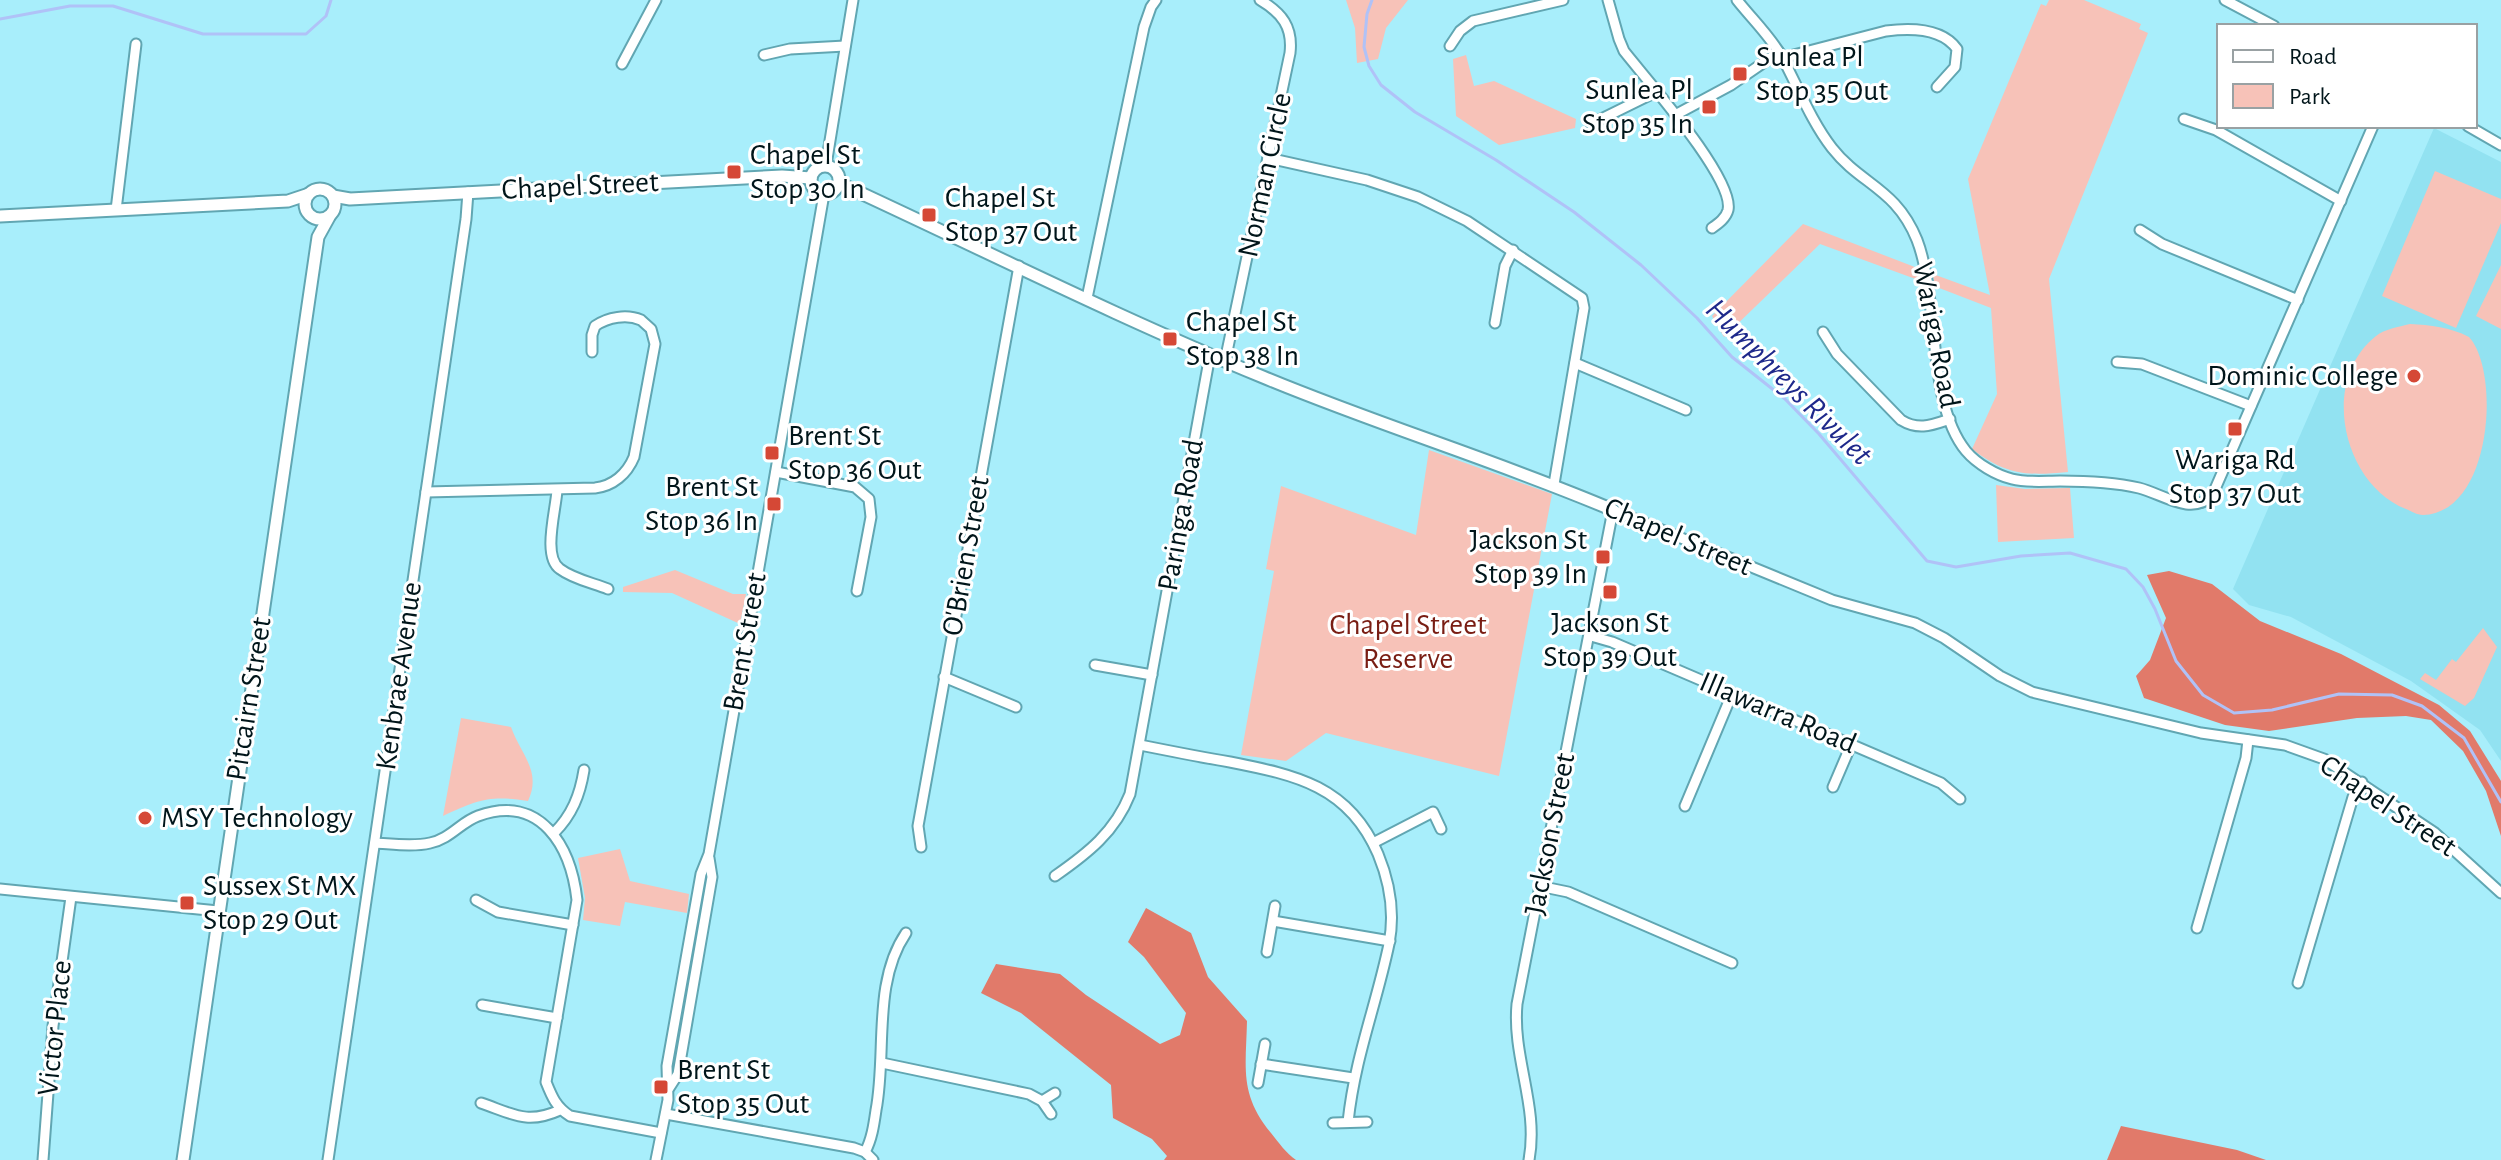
<svg xmlns="http://www.w3.org/2000/svg" width="2501" height="1160" font-family="'Alegreya Sans',sans-serif">
<style>
.built{fill:#92e2f1}
.green{fill:#f7c2b8}
.forest{fill:#e17a6a}
.lines{fill:none;stroke-linecap:round;stroke-linejoin:round}
.stream{stroke:#b0c2f7;stroke-width:3}
.minor-casing{stroke:#61a6b2;stroke-width:13}
.tertiary-casing{stroke:#61a6b2;stroke-width:15}
.minor{stroke:#fff;stroke-width:9}
.tertiary{stroke:#fff;stroke-width:11}
.poi-dot{fill:#d54836;stroke:#fff;stroke-width:3}
.labels{text-anchor:middle;dominant-baseline:central;stroke-width:6;stroke-linejoin:round;paint-order:stroke}
.poi-label{font-size:30px;fill:#00151a;stroke:#fff;text-anchor:start}
.street-label{font-size:30px;fill:#00151a;stroke:#fff}
.park-label{font-size:30px;fill:#791d13;stroke:#fff}
.water-label{font-size:32px;font-style:italic;fill:#1e298b;stroke:#fff}
</style>
<rect width="100%" height="100%" fill="#a8eefb"/>
<!-- built -->
<polygon class="built" points="2434,128 2501,162 2501,761 2480,730 2411,681 2291,617 2249,605 2233,589"/>
<!-- green -->
<g class="green">
<polygon points="1346,0 1408,0 1386,28 1378,59 1357,63 1355,28"/>
<path d="M2049,0H2084L2141,24L2139,29L2148,33L2049,279L2068,472C2026,476 2006,475 1972,449L1997,394L1991,308L1934,286L1933,274L1990,295L1968,179L2041,4L2046,6Z"/>
<polygon points="1466,55 1474,86 1494,81 1576,119 1575,128 1499,145 1456,116 1453,59"/>
<polygon points="2435,171 2501,199 2501,223 2456,328 2382,296"/>
<polygon points="1803,224 1920,269 1921,281 1820,244 1724,337 1712,316"/>
<polygon points="2501,265 2501,329 2476,316"/>
<path d="M2410,324C2430,325 2450,327 2469,337C2501,372 2492,513 2423,515C2417,515 2411,511 2406,509C2343,484 2319,381 2376,336C2385,329 2398,327 2410,324Z"/>
<polygon points="1429,450 1552,494 1499,776 1326,733 1286,761 1241,755 1274,571 1266,569 1281,486 1416,535"/>
<polygon points="1996,485 2025,489 2070,488 2074,538 1998,542"/>
<polygon points="675,570 733,594 746,594 740,624 672,593 623,592 623,587"/>
<polygon points="2483,628 2497,647 2474,698 2465,706 2420,679 2425,673 2436,680 2452,659 2456,662"/>
<path d="M461,718L511,727C521,755 542,771 528,801C489,795 478,800 443,816Z"/>
<polygon points="620,849 630,881 689,894 687,913 625,902 620,926 583,920 585,898 578,858"/>
</g>
<!-- forest -->
<g class="forest">
<polygon points="2169,571 2212,584 2260,621 2341,654 2439,705 2470,731 2501,781 2501,836 2486,791 2463,751 2431,720 2406,716 2357,718 2269,731 2225,725 2144,698 2136,676 2150,660 2166,618 2147,575"/>
<path d="M1146,908L1191,933L1208,977L1247,1021C1246,1068 1239,1094 1271,1133C1279,1143 1286,1153 1296,1160H1164L1167,1156L1152,1139L1113,1118L1111,1085L1021,1013L981,993L996,964L1060,974L1086,995L1160,1044L1180,1035L1186,1013L1144,957L1128,942Z"/>
<polygon points="2121,1126 2237,1150 2266,1160 2107,1160"/>
</g>
<g class="lines">
<!-- stream -->
<g class="stream">
<polyline points="1372,0 1367,14 1364,47 1369,66 1381,85 1415,112 1496,160 1574,212 1641,265 1697,318 1732,357 1785,399 1819,434 1927,561 1956,567 2021,556 2070,553 2126,569 2143,587 2155,609 2176,661 2203,695 2234,713 2272,710 2339,694 2392,695 2422,706 2464,738 2501,802"/>
<polyline points="0,19 70,6 113,6 203,34 306,34 326,16 331,0"/>
</g>
<defs>
<g id="minor">
<path d="M1608,0L1619,39L1624,51C1645,78 1735,179 1728,210C1726,218 1719,223 1712,228"/>
<path d="M1737,0C1752,19 1770,36 1782,57C1798,87 1811,121 1832,148C1861,185 1896,188 1917,240C1940,300 1926,402 1966,451C1977,464 1996,475 2012,479C2027,483 2045,481 2060,481C2087,481 2113,482 2139,488C2163,494 2190,516 2212,496L2373,126"/>
<polyline points="2225,0 2274,26"/>
<polyline points="1450,46 1460,31 1473,21 1563,0"/>
<polyline points="764,55 790,49 845,46"/>
<path d="M1782,58L1886,31C1909,28 1942,28 1957,49L1955,67L1937,87"/>
<polyline points="622,64 656,0"/>
<polyline points="1677,114 1731,85 1779,52"/>
<polyline points="2184,119 2216,130 2341,201"/>
<polyline points="1591,124 1656,92"/>
<polyline points="2468,126 2501,145"/>
<polyline points="1268,158 1367,180 1418,197 1467,221 1582,298 1584,308 1554,484"/>
<polyline points="826,165 853,0"/>
<polyline points="116,210 136,44"/>
<polyline points="2140,230 2162,244 2298,300"/>
<polyline points="1087,298 1144,27 1151,7 1156,0"/>
<polyline points="1495,323 1505,266 1513,250"/>
<path d="M1823,332L1837,354L1901,420C1919,431 1932,425 1950,419"/>
<path d="M1225,361L1290,53C1293,27 1282,13 1260,0"/>
<polyline points="2117,362 2142,364 2251,406"/>
<polyline points="1575,363 1686,410"/>
<polyline points="776,472 855,487 869,499 871,517 857,591"/>
<path d="M557,490C556,510 542,557 560,569C573,579 593,583 608,589"/>
<path d="M426,492L595,488C613,486 627,474 634,457L655,344L651,329L641,320C627,314 608,317 595,326L592,335V352"/>
<polyline points="1591,636 1612,642 1941,783 1960,799"/>
<polyline points="1095,665 1152,675"/>
<polyline points="944,677 1016,707"/>
<path d="M1140,745C1170,751 1200,757 1230,762C1296,775 1349,786 1378,854C1390,883 1395,913 1389,944C1376,1006 1355,1057 1348,1122"/>
<polyline points="1833,787 1851,745"/>
<polyline points="1685,806 1732,694"/>
<path d="M554,833C572,815 580,795 584,770"/>
<path d="M375,843C393,844 413,847 430,843C450,839 461,822 478,816C541,793 571,847 577,900L546,1082C552,1097 556,1107 570,1116L661,1133"/>
<polyline points="1373,843 1433,812 1441,829"/>
<polyline points="921,847 918,826 1019,266"/>
<path d="M1055,876C1088,853 1115,832 1130,794L1210,355"/>
<polyline points="1539,886 1568,892 1732,963"/>
<polyline points="0,889 218,911"/>
<polyline points="476,900 498,912 573,925"/>
<polyline points="1273,921 1390,941"/>
<polyline points="2197,928 2246,758 2248,740"/>
<polyline points="1267,952 1275,906"/>
<polyline points="2298,983 2353,797 2362,782"/>
<polyline points="482,1005 557,1018"/>
<polyline points="882,1063 1029,1094 1042,1101 1051,1114"/>
<polyline points="1261,1064 1353,1078"/>
<polyline points="1258,1083 1265,1044"/>
<polyline points="669,1088 678,1074 712,877 709,858"/>
<polyline points="1042,1101 1055,1093"/>
<path d="M481,1103C513,1114 527,1125 560,1110"/>
<polyline points="666,1114 854,1148 865,1152 873,1160"/>
<polyline points="1333,1123 1367,1122"/>
<path d="M865,1152C872,1139 874,1124 876,1110C887,1053 872,983 906,933"/>
<polyline points="43,1160 53,1026 71,897"/>
<polyline points="328,1160 466,219 468,192"/>
<polyline points="656,1160 668,1100 667,1066 701,874 709,854 824,194"/>
<path d="M1529,1160C1539,1106 1512,1058 1517,1004L1613,510L1832,600L1915,623L1944,638L2000,676L2032,692L2201,733L2285,745L2324,759L2435,833L2501,893"/>
</g>
<g id="tertiary">
<circle cx="825" cy="180" r="14"/>
<path d="M839,183C980,248 1119,318 1263,377C1378,425 1498,461 1613,510"/>
<circle cx="320" cy="204" r="15"/>
<polyline points="333,196 350,199 782,176 811,178"/>
<polyline points="0,216 288,201 309,194"/>
<polyline points="183,1160 318,237 329,217"/>
</g>
</defs>
<!-- minor casing -->
<use href="#minor" class="minor-casing"/>
<!-- tertiary casing -->
<use href="#tertiary" class="tertiary-casing"/>
<!-- minor -->
<use href="#minor" class="minor"/>
<!-- tertiary -->
<use href="#tertiary" class="tertiary"/>
</g>
<!-- markers -->
<g class="poi-dot">
<rect x="1732" y="66" width="16" height="16" rx="4"/>
<rect x="1701" y="99" width="16" height="16" rx="4"/>
<rect x="726" y="164" width="16" height="16" rx="4"/>
<rect x="921" y="207" width="16" height="16" rx="4"/>
<rect x="1162" y="331" width="16" height="16" rx="4"/>
<circle cx="2414" cy="376" r="8"/>
<rect x="2227" y="421" width="16" height="16" rx="4"/>
<rect x="764" y="445" width="16" height="16" rx="4"/>
<rect x="766" y="496" width="16" height="16" rx="4"/>
<rect x="1595" y="549" width="16" height="16" rx="4"/>
<rect x="1602" y="584" width="16" height="16" rx="4"/>
<circle cx="145" cy="818" r="8"/>
<rect x="179" y="895" width="16" height="16" rx="4"/>
<rect x="653" y="1079" width="16" height="16" rx="4"/>
</g>
<g class="labels">
<!-- poi labels -->
<g class="poi-label">
<text x="1756" y="57">Sunlea Pl<tspan x="1756" dy="34">Stop 35 Out</tspan></text>
<text x="1693" y="90" text-anchor="end">Sunlea Pl<tspan x="1693" dy="34">Stop 35 In</tspan></text>
<text x="750" y="155">Chapel St<tspan x="750" dy="34">Stop 30 In</tspan></text>
<text x="945" y="198">Chapel St<tspan x="945" dy="34">Stop 37 Out</tspan></text>
<text x="1186" y="322">Chapel St<tspan x="1186" dy="34">Stop 38 In</tspan></text>
<text x="2398" y="376" text-anchor="end">Dominic College</text>
<text x="788" y="436">Brent St<tspan x="788" dy="34">Stop 36 Out</tspan></text>
<text x="2235" y="460" text-anchor="middle">Wariga Rd<tspan x="2235" dy="34">Stop 37 Out</tspan></text>
<text x="758" y="487" text-anchor="end">Brent St<tspan x="758" dy="34">Stop 36 In</tspan></text>
<text x="1587" y="540" text-anchor="end">Jackson St<tspan x="1587" dy="34">Stop 39 In</tspan></text>
<text x="1610" y="623" text-anchor="middle">Jackson St<tspan x="1610" dy="34">Stop 39 Out</tspan></text>
<text x="161" y="818">MSY Technology</text>
<text x="203" y="886">Sussex St MX<tspan x="203" dy="34">Stop 29 Out</tspan></text>
<text x="677" y="1070">Brent St<tspan x="677" dy="34">Stop 35 Out</tspan></text>
</g>
<!-- street labels -->
<g class="street-label">
<text transform="translate(1265 175) rotate(-78)">Norman Circle</text>
<text transform="translate(580 186) rotate(-3)">Chapel Street</text>
<text transform="translate(1936 335) rotate(79)">Wariga Road</text>
<text transform="translate(1181 515) rotate(-80)">Paringa Road</text>
<text transform="translate(1678 537) rotate(23)">Chapel Street</text>
<text transform="translate(966 556) rotate(-80)">O'Brien Street</text>
<text transform="translate(745 642) rotate(-80)">Brent Street</text>
<text transform="translate(399 676) rotate(-82)">Kenbrae Avenue</text>
<text transform="translate(249 699) rotate(-81)">Pitcairn Street</text>
<text transform="translate(1778 713) rotate(23)">Illawarra Road</text>
<text transform="translate(2388 806) rotate(34)">Chapel Street</text>
<text transform="translate(1550 834) rotate(-79)">Jackson Street</text>
<text transform="translate(55 1028) rotate(-84)">Victor Place</text>
</g>
<!-- park labels -->
<g class="park-label">
<text x="1408" y="625">Chapel Street<tspan x="1408" dy="34">Reserve</tspan></text>
</g>
<!-- water labels -->
<g class="water-label">
<text transform="translate(1789 382) rotate(45)">Humphreys Rivulet</text>
</g>
</g>
<!-- legend -->
<rect x="2217" y="24" width="260" height="104" fill="#ffffff" stroke="#99a1a3" stroke-width="2"/>
<rect x="2233" y="50" width="40" height="12" fill="#ffffff" stroke="#99a1a3" stroke-width="2"/>
<text x="2289" y="64" font-size="24" fill="#00151a">Road</text>
<rect x="2233" y="84" width="40" height="24" fill="#f7c2b8" stroke="#99a1a3" stroke-width="2"/>
<text x="2289" y="104" font-size="24" fill="#00151a">Park</text>
</svg>
